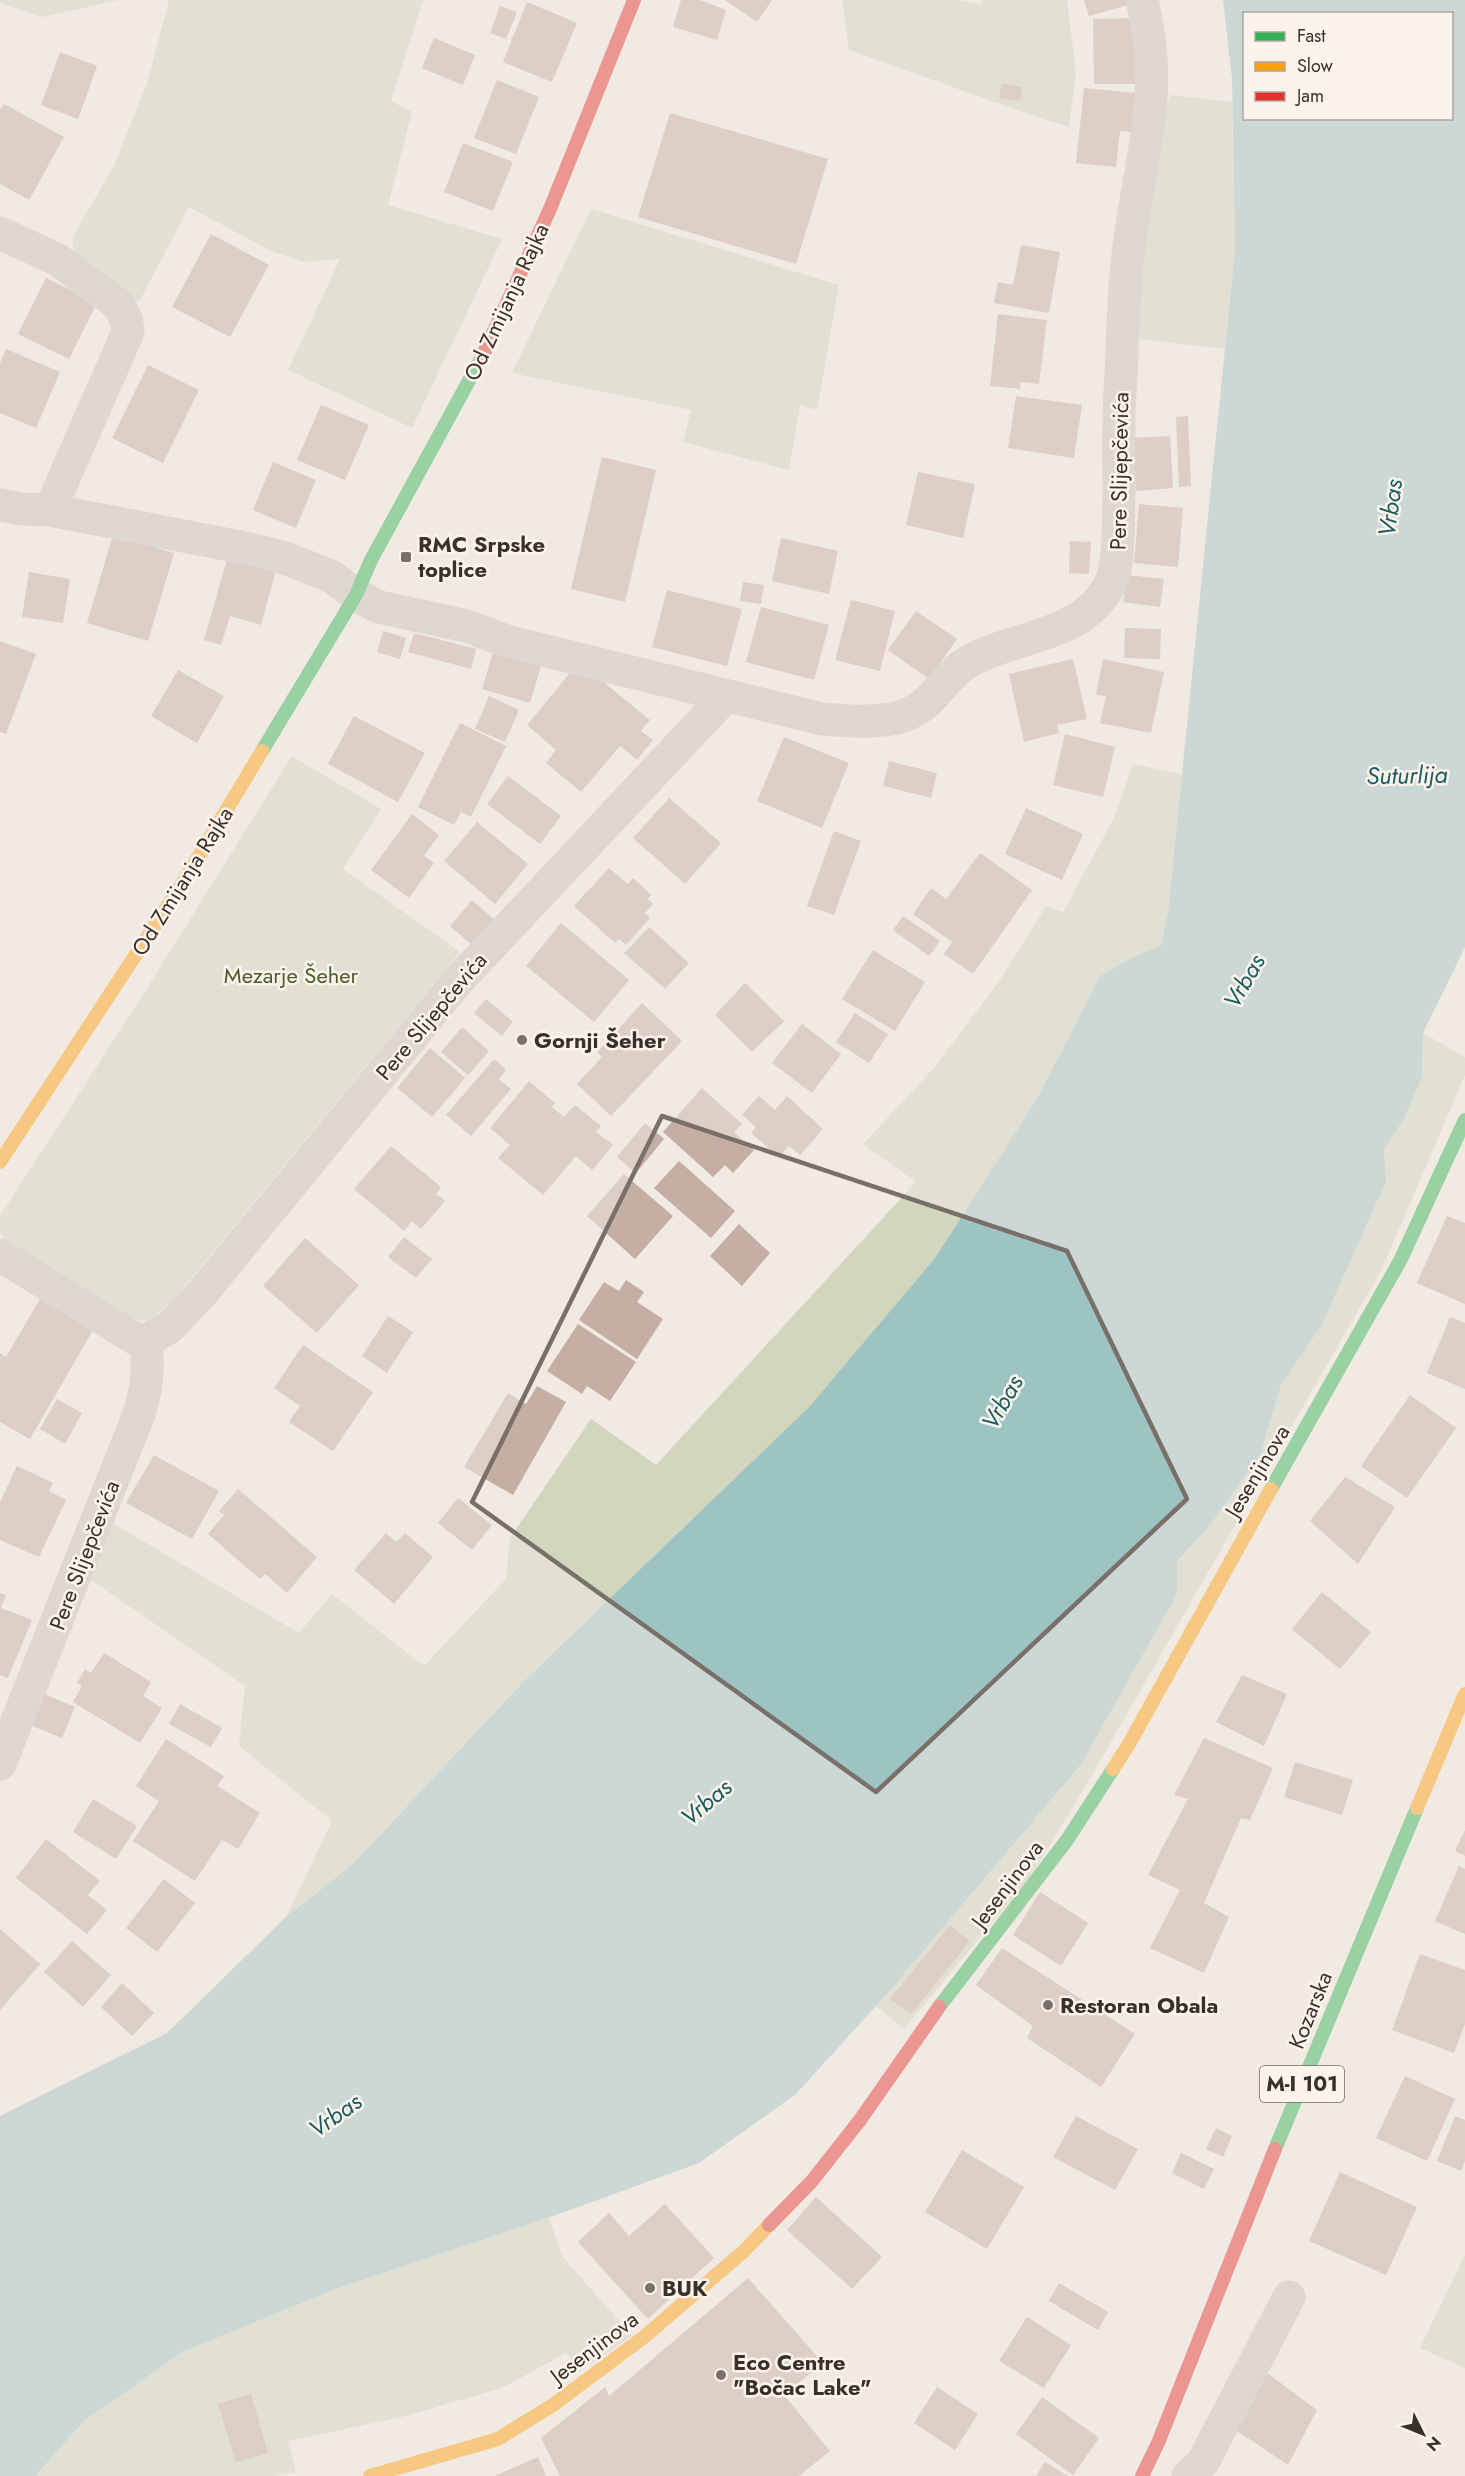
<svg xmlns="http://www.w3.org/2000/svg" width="1465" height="2476" font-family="Jost,sans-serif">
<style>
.green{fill:#d1d6bc}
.water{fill:#9dc3c3;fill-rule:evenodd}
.building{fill:#c5aea3}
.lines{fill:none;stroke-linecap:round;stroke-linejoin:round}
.street{stroke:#cac2bc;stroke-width:33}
.fast{stroke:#30b455;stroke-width:14}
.slow{stroke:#ff9f0a;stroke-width:14}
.jam{stroke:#e5322d;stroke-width:14}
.marked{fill:none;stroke:#7a706a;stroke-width:4.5;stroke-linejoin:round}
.poi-dot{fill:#7a706a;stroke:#fcf4ec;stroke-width:2}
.labels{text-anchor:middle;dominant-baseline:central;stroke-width:5;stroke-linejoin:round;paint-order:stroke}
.shield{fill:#fcf4ec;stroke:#756a64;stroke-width:1.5}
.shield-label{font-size:21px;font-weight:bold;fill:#3b2f29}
.street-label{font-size:22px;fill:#3b2f29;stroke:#fcf4ec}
.poi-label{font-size:22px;font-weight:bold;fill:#3b2f29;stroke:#fcf4ec;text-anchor:start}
.park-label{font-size:22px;fill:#4a5c2a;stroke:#fcf4ec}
.water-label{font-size:24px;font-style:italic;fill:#1a5c61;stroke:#fcf4ec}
</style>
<rect width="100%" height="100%" fill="#f0eae3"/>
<!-- green -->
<g class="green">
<polygon points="0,0 119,0 42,17 0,3"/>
<polygon points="169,0 423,0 391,101 412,112 388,205 502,239 412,428 288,370 340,259 304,262 271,251 189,207 139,302 84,265 74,253 72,238 114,166 148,80"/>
<polygon points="842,0 956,0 982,4 983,0 1067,0 1076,73 1069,127 1031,115 849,50"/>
<polygon points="1170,95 1232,102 1235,250 1225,349 1132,338 1154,166"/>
<polygon points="591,209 839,285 817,410 800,405 789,470 683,442 691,410 512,373"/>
<polygon points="292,756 381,809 343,869 460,952 175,1298 150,1321 127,1318 10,1246 0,1232 0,1216 141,998"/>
<polygon points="1133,764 1182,774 1168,912 1161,945 1132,957 1100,976 1038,1097 935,1258 809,1407 525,1680 353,1864 286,1917 332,1821 239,1746 245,1686 91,1580 109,1521 299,1633 332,1594 424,1666 506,1579 510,1538 591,1419 656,1465 916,1182 863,1144 933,1069 1000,980 1046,906 1063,912 1114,818"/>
<polygon points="1423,1033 1465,1057 1465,1075 1382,1269 1085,1787 1031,1876 904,2029 876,2006 960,1904 1177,1594 1177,1561 1211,1524 1261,1453 1281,1385 1321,1326 1386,1182 1384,1148 1404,1119 1422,1077"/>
<polygon points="549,2217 562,2256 632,2336 580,2371 566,2353 502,2388 402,2417 288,2441 296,2472 273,2476 35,2476 84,2421 184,2351 341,2287"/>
<polygon points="1465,2255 1465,2368 1420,2348"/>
</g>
<!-- water -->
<path class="water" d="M1223,0H1465V947L1423,1033L1422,1077L1404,1119L1384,1148L1386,1182L1321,1326L1281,1385L1261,1453L1211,1524L1177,1561V1594L1081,1764L884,1997L796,2094L699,2163L559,2214L341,2287L184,2351L84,2421L35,2476H0V2116L167,2033L286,1917L353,1864L525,1680L809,1407L935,1258L1038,1097L1100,976L1132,957L1161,945L1168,912L1235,250L1232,78ZM1244,14H1452V118H1244Z"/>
<!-- building -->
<g class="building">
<polygon points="681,0 700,0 726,10 717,40 673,27"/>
<polygon points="725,0 772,0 757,22"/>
<polygon points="1084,0 1131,0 1132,4 1089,16"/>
<polygon points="527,2 577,23 552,82 503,62"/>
<polygon points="500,6 517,12 506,39 490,33"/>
<polygon points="1136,18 1136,84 1094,84 1093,19"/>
<polygon points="434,38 475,55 463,85 422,68"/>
<polygon points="60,52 97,66 78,119 41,105"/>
<polygon points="497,80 539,97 516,154 474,138"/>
<polygon points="1002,83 1022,87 1020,101 999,98"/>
<polygon points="1084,88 1137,93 1133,132 1120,131 1116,167 1076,163"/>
<polygon points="4,104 64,137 29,200 0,184 0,110"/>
<polygon points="670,113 828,159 796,264 638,217"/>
<polygon points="463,143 513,162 493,211 444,192"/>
<polygon points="211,234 269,265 230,337 172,307"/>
<polygon points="1021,245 1060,252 1049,313 994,303 998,282 1013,285"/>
<polygon points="46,278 97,303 69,359 18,334"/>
<polygon points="998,314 1047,320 1039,384 1021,382 1020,389 990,386"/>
<polygon points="6,349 60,372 36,428 0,413 0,364"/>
<polygon points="148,365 199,390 163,463 112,438"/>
<polygon points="1016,396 1082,405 1074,458 1008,448"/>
<polygon points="321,405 369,425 345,480 297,460"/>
<polygon points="1188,416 1191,486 1179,487 1176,417"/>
<polygon points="1170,436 1173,488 1136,491 1132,438"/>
<polygon points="602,457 656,470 625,602 571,589"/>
<polygon points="273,462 316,480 296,528 253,510"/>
<polygon points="918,472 975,484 963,538 906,525"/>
<polygon points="1139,504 1183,508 1178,567 1134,563"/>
<polygon points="113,535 174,553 148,641 87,623"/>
<polygon points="781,538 838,551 829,594 772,581"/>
<polygon points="1070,541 1091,542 1089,574 1069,573"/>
<polygon points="228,556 276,570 261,625 230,616 221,645 204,640"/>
<polygon points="29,572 70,579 63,623 22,617"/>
<polygon points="1127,575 1164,579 1160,607 1123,602"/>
<polygon points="743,582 764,585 761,604 740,601"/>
<polygon points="667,590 742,609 727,666 652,647"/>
<polygon points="851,600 895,611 880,671 835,660"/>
<polygon points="761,607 829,625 814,680 746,662"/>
<polygon points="916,611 957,639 929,679 888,650"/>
<polygon points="1125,628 1161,629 1160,659 1124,658"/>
<polygon points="383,631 406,638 400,659 377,652"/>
<polygon points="414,633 476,649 471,669 408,652"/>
<polygon points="0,641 36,654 6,734 0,732"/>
<polygon points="494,649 542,663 530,703 482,689"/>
<polygon points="1073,659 1087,719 1057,725 1059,733 1024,742 1009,674"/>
<polygon points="1103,659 1164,672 1151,733 1100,723 1106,696 1096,695"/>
<polygon points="579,662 650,720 641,731 653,740 637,760 620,746 581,792 546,763 556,750 527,725"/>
<polygon points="178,670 224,696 197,743 151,716"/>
<polygon points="489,696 519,710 505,742 475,729"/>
<polygon points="354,716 425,753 398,802 328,764"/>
<polygon points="460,723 506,746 471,817 461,812 454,825 418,807"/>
<polygon points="1065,734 1115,747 1103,797 1053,785"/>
<polygon points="784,737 849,763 822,828 757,801"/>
<polygon points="889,761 937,773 931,798 883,786"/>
<polygon points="508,776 561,816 540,844 487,804"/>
<polygon points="669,798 721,843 685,884 633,838"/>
<polygon points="1026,808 1083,834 1062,880 1005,854"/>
<polygon points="412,814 439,835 424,856 434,863 409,898 371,870"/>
<polygon points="477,822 528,864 495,904 444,861"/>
<polygon points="834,831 861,841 834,915 807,906"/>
<polygon points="980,853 1032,890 973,974 944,954 952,942 913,914 931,888 946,899"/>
<polygon points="609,868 628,884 633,878 651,895 648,899 653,904 645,913 650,918 626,945 619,939 615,943 574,906"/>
<polygon points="472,900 496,921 474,947 450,926"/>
<polygon points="903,916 940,941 929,956 893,930"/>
<polygon points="561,923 629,980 594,1022 526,966"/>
<polygon points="649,927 689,963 665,989 624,953"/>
<polygon points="873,950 925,982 895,1031 842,999"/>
<polygon points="745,983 784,1021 752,1052 715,1015"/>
<polygon points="486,999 513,1022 502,1036 474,1013"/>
<polygon points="642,1003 682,1041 611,1116 577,1084 602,1057 597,1052"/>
<polygon points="855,1013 888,1034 869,1063 836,1042"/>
<polygon points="802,1024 841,1054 812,1093 772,1063"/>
<polygon points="462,1027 489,1051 468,1075 441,1052"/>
<polygon points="430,1048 465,1078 432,1117 397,1088"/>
<polygon points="494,1059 506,1070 499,1079 511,1089 471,1136 446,1115"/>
<polygon points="529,1081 555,1103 552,1107 564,1117 575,1105 601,1126 596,1132 613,1145 592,1170 576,1156 543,1195 498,1158 510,1145 490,1128"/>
<polygon points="702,1088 742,1124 734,1132 754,1150 733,1173 725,1165 713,1177 663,1132"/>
<polygon points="759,1096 775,1110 787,1096 823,1129 800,1155 789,1146 779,1157 751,1133 756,1127 742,1115"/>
<polygon points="645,1123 664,1139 636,1173 617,1157"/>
<polygon points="391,1146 441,1187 436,1194 445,1201 421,1229 412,1221 404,1231 354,1189"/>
<polygon points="679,1161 735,1211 711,1238 654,1188"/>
<polygon points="624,1174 673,1216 635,1259 587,1216"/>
<polygon points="1447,1216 1465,1223 1465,1304 1417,1283"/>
<polygon points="739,1224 770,1253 742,1286 710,1256"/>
<polygon points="404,1237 432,1259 416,1278 388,1257"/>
<polygon points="305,1238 359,1285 317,1333 263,1286"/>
<polygon points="626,1280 644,1292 637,1302 663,1319 637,1359 579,1320 604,1282 619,1291"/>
<polygon points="40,1299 93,1330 30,1439 0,1422 0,1353 6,1357"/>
<polygon points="388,1316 413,1332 387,1373 362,1356"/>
<polygon points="1450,1317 1465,1323 1465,1389 1427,1373"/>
<polygon points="578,1324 636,1362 610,1401 587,1386 582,1394 547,1371"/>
<polygon points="303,1345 373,1392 333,1451 289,1422 300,1406 274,1388"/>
<polygon points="537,1386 566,1402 513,1495 464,1467 508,1393 526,1404"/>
<polygon points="1410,1395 1456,1428 1407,1498 1361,1466"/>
<polygon points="57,1399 82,1413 65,1444 40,1429"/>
<polygon points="154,1455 219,1491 192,1539 126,1503"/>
<polygon points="17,1466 53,1483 49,1491 66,1500 39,1557 0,1540 0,1502"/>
<polygon points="1345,1477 1395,1507 1358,1564 1310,1521"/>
<polygon points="238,1489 317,1557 287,1593 265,1574 260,1579 208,1534 224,1515 219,1511"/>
<polygon points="458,1498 492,1525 472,1550 438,1523"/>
<polygon points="386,1533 396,1542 405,1533 433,1557 394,1604 354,1570"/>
<polygon points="1322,1592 1371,1632 1340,1669 1292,1629"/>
<polygon points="0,1593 6,1595 1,1608 32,1620 8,1678 0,1675"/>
<polygon points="104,1653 151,1682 143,1696 162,1708 140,1743 73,1702 82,1686 77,1683 85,1669 91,1673"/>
<polygon points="1242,1675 1287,1694 1264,1746 1216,1722"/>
<polygon points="44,1694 75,1707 62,1738 30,1725"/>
<polygon points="180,1704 222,1728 211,1747 169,1724"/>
<polygon points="1204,1738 1273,1768 1250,1820 1241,1818 1204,1903 1229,1917 1204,1973 1150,1948 1180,1890 1148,1875 1188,1799 1174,1795"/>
<polygon points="166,1739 224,1776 217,1786 260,1813 238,1849 222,1840 195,1881 133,1841 159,1801 136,1786"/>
<polygon points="1295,1762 1353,1780 1342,1815 1284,1797"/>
<polygon points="93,1799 137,1826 116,1859 73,1832"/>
<polygon points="1465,1830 1465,1856 1455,1851"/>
<polygon points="46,1839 100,1881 88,1895 107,1910 87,1934 16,1878"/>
<polygon points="1459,1866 1465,1869 1465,1934 1435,1921"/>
<polygon points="164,1879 195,1903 157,1952 126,1928"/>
<polygon points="1040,1892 1088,1923 1061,1966 1013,1935"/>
<polygon points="950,1925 970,1941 911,2014 890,1999"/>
<polygon points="0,1929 40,1964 0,2010"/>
<polygon points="72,1941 111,1975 83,2007 44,1972"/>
<polygon points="1002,1948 1135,2034 1101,2087 1027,2038 1033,2026 976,1985"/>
<polygon points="1420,1954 1465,1970 1465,2024 1454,2053 1392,2030"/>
<polygon points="122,1983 154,2013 132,2036 101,2007"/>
<polygon points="1405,2076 1455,2099 1427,2161 1376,2138"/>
<polygon points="1076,2116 1138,2149 1115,2190 1053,2157"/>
<polygon points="1455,2116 1465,2120 1465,2161 1461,2171 1437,2161"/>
<polygon points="1216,2128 1232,2136 1223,2157 1206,2149"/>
<polygon points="962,2150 1024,2187 987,2249 925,2212"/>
<polygon points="1181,2153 1214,2169 1204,2189 1172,2173"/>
<polygon points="1340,2172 1417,2207 1386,2275 1309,2241"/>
<polygon points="816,2197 882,2257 852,2289 787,2230"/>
<polygon points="665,2204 714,2258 648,2319 578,2242 609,2213 629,2236"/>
<polygon points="748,2278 823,2363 784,2395 830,2451 799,2476 560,2476 541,2438 605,2387 609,2396"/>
<polygon points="1059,2283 1108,2312 1098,2330 1049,2301"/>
<polygon points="1027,2317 1071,2345 1044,2388 999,2361"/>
<polygon points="1262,2369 1317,2410 1288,2465 1231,2427"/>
<polygon points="937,2387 978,2414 955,2450 914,2423"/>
<polygon points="251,2394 268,2453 236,2463 218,2404"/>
<polygon points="1042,2397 1099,2438 1073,2475 1016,2434"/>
<polygon points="538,2457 546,2476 495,2476"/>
<polygon points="1045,2462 1068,2476 1036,2476"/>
</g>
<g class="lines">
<!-- street -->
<g class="street">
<path d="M0,233L58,260L115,302C124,311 127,319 128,332L50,510"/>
<path d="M0,505L23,509L50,510L240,547L282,557L331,576L356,595L379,607L467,626L506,641L822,719C847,721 872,723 896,718C933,710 941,678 968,662C1014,635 1083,638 1110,584C1117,570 1117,553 1118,538C1120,498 1118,458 1119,418C1119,404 1120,390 1121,377C1123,334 1123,290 1129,247C1135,197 1148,147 1151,96C1154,64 1149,32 1142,0"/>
<polyline points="0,1255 134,1338 146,1341 170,1327 202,1293 457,982 725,697"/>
<path d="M0,1764L139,1414C147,1389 149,1368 146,1341"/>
<polyline points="1188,2476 1203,2462 1289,2297"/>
</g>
<!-- fast -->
<g class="fast">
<polyline points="262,751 356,595 371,560 483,355"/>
<polyline points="1271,1489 1401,1259 1465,1120"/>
<polyline points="939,2007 1067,1840 1113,1769"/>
<polyline points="1275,2149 1417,1808"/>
</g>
<!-- slow -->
<g class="slow">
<polyline points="0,1162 182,884 262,751"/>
<polyline points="1113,1769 1129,1744 1271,1489"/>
<polyline points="1417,1808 1465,1694"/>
<polyline points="370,2476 498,2439 553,2405 644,2337 744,2251 769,2225"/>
</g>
<!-- jam -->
<g class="jam">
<polyline points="483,355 550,209 634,0"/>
<polyline points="769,2225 812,2181 860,2120 939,2007"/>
<polyline points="1142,2476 1158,2443 1275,2149"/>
</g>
</g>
<!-- marked area -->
<path d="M0 0H1465V2476H0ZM662,1116L1067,1251L1187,1499L876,1792L472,1502Z" fill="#f0eae3" fill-opacity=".55" fill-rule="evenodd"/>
<path class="marked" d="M662,1116L1067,1251L1187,1499L876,1792L472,1502Z"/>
<!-- markers -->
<g class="poi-dot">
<rect x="400" y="551" width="12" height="12" rx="3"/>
<circle cx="522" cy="1040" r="6"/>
<circle cx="1048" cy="2005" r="6"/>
<circle cx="650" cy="2288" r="6"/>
<circle cx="721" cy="2375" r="6"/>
</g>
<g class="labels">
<!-- shield labels -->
<rect class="shield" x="1260" y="2066" width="84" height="36" rx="4.5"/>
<g class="shield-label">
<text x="1302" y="2084">M-I 101</text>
</g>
<!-- street labels -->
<g class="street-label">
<text transform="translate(506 302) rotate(-65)">Od Zmijanja Rajka</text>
<text transform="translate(1119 471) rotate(-89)">Pere Slijepčevića</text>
<text transform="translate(182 881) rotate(-58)">Od Zmijanja Rajka</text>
<text transform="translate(431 1016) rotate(-50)">Pere Slijepčevića</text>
<text transform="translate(1257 1471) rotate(-59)">Jesenjinova</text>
<text transform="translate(84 1555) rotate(-69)">Pere Slijepčevića</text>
<text transform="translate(1007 1884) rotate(-53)">Jesenjinova</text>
<text transform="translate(1310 2010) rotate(-68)">Kozarska</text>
<text transform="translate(594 2347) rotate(-37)">Jesenjinova</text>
</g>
<!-- poi labels -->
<g class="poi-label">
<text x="418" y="544">RMC Srpske<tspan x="418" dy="25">toplice</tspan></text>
<text x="534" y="1040">Gornji Šeher</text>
<text x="1060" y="2005">Restoran Obala</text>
<text x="662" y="2288">BUK</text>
<text x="733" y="2362">Eco Centre<tspan x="733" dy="25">"Bočac Lake"</tspan></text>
</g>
<!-- park labels -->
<g class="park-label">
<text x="291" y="975">Mezarje Šeher</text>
</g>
<!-- water labels -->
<g class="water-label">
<text transform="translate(1390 508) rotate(-82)">Vrbas</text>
<text transform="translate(1407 775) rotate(-1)">Suturlija</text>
<text transform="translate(1244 981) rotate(-60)">Vrbas</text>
<text transform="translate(1002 1402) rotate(-60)">Vrbas</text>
<text transform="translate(706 1802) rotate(-40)">Vrbas</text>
<text transform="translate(335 2115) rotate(-35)">Vrbas</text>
</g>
</g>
<!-- legend -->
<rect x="1243" y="12" width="210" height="108" fill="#fcf4ec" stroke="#afa59e" stroke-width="1.5"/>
<rect x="1255" y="32" width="30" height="9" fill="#30b455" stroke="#afa59e" stroke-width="1.5"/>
<text x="1297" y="42" font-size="18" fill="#3b2f29">Fast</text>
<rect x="1255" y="62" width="30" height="9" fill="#ff9f0a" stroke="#afa59e" stroke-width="1.5"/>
<text x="1297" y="72" font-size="18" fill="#3b2f29">Slow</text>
<rect x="1255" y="92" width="30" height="9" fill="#e5322d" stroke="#afa59e" stroke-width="1.5"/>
<text x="1297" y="102" font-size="18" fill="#3b2f29">Jam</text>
<!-- north arrow -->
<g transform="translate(1423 2434) rotate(133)" stroke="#fcf4ec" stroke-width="4.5" paint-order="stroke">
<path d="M0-4.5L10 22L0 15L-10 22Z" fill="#3b2f29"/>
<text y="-9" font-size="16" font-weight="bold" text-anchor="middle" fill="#3b2f29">N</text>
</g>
</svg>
